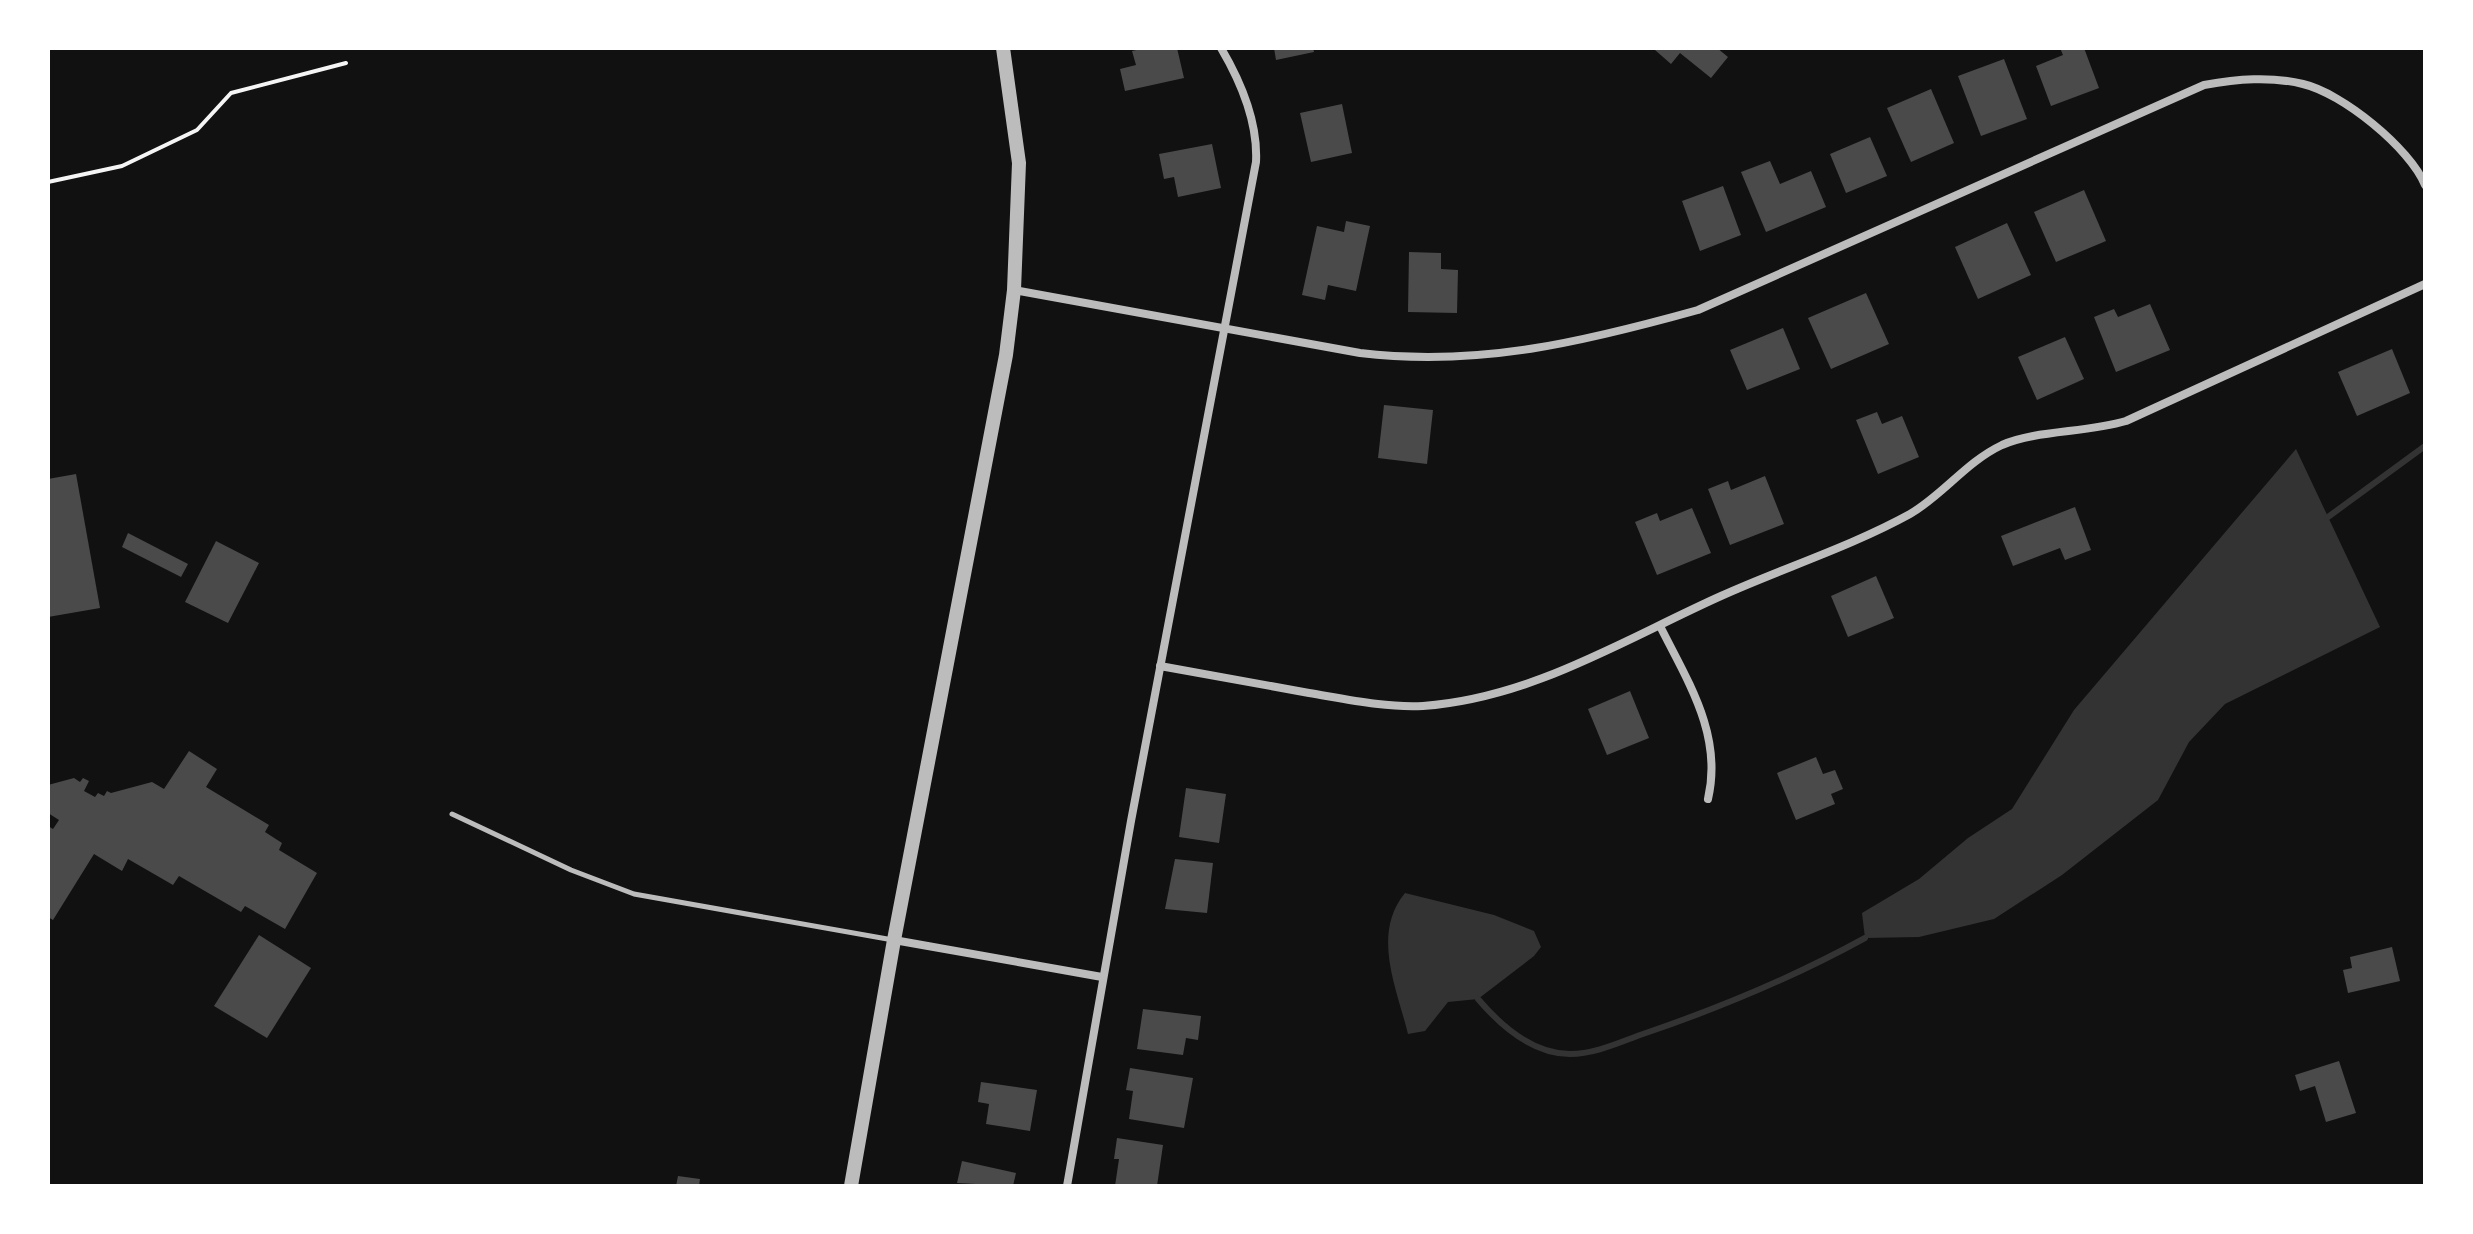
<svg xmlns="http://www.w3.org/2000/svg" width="2473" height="1234" font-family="Arial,sans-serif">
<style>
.water{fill:#333}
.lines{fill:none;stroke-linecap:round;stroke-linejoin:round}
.stream{stroke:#333;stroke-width:6}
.building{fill:#4a4a4a}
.path{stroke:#f5f5f5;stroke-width:4}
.service{stroke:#bcbcbc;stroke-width:5}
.minor{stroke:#bcbcbc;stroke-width:8}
.tertiary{stroke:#bcbcbc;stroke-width:14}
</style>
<rect width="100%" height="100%" fill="#111"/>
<!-- water -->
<g class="water">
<polygon points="2296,449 2380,627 2225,704 2189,742 2158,800 2062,875 1994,919 1919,937 1865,938 1862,913 1919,879 1968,838 2012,809 2074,710"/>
<path d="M1405,893L1494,915L1534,931L1541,947L1534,956L1478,999L1448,1002L1425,1031L1408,1034C1397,989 1371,934 1405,893Z"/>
</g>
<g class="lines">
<!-- stream -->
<g class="stream">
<polyline points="2328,517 2425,446"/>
<path d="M1478,999C1501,1026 1532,1054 1570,1054C1594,1054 1618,1043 1640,1035C1717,1009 1794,977 1865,938"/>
</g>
</g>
<!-- building -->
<g class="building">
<polygon points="1145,48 1177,48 1184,78 1125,91 1120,69 1136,65 1132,51"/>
<polygon points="1274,48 1313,48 1314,52 1276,60"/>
<polygon points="1657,48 1717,48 1728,57 1711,78 1680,53 1671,64 1655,50"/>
<polygon points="2060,48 2084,48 2099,88 2051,106 2036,66 2063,55"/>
<polygon points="2004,59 2027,119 1981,136 1958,76"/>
<polygon points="1931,89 1954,143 1911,162 1887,108"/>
<polygon points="1342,104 1352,153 1311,162 1300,113"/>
<polygon points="1870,137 1887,176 1846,193 1830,154"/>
<polygon points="1212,144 1221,188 1178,197 1174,177 1164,179 1159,154"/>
<polygon points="1770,161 1780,184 1811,171 1826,207 1766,232 1741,172"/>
<polygon points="1723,186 1741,235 1700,251 1682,201"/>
<polygon points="2084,190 2106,241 2056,262 2034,212"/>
<polygon points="1346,221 1370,226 1356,291 1328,285 1325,300 1302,295 1317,226 1344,232"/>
<polygon points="2007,223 2031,275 1978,299 1955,247"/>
<polygon points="1409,252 1441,253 1441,269 1458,270 1457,313 1408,312"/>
<polygon points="1866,293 1889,344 1831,369 1808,318"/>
<polygon points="2150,304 2170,350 2116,372 2094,317 2114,309 2118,317"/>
<polygon points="1783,328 1800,369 1747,390 1730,350"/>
<polygon points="2065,337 2084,379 2037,400 2018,357"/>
<polygon points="2392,349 2410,393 2357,416 2338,372"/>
<polygon points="1384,405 1433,410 1427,464 1378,458"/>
<polygon points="1877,412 1882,424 1902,416 1919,457 1878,474 1856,420"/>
<polygon points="76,474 100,608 48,617 48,479"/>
<polygon points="1765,476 1784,524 1730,545 1708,489 1728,481 1731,490"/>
<polygon points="2075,507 2091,550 2065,560 2060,548 2013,566 2001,536"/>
<polygon points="1692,508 1711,553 1657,575 1635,522 1657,513 1660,521"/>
<polygon points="128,533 188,564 181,577 122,547"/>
<polygon points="216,541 259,563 228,623 185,602"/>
<polygon points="1876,576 1894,618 1848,637 1831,596"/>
<polygon points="1630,691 1649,738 1607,755 1588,709"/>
<polygon points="189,751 217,769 206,787 269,825 265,832 282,843 279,850 317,873 285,929 245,906 241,912 179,876 173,885 128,859 122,871 94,854 53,920 48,917 48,826 53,829 59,820 48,813 48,785 74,778 80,782 83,778 89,781 84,791 95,797 98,793 104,796 107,791 111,793 152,782 164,789"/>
<polygon points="1816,757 1823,774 1835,770 1843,789 1831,794 1835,804 1796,820 1777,773"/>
<polygon points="1186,788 1226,794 1219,843 1179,837"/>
<polygon points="1175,859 1213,863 1207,913 1165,909"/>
<polygon points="259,935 311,968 267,1038 214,1006"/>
<polygon points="2392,947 2400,981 2348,993 2343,970 2352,968 2350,957"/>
<polygon points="1143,1009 1201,1016 1198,1040 1186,1038 1183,1055 1137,1049"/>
<polygon points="2339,1061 2356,1113 2326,1122 2315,1086 2300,1091 2295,1075"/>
<polygon points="1130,1068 1193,1078 1184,1128 1129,1119 1133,1091 1126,1090"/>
<polygon points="981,1082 1037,1090 1030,1131 986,1124 989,1104 978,1102"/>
<polygon points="1117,1138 1163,1145 1157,1186 1115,1186 1119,1159 1114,1159"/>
<polygon points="962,1161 1016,1173 1013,1186 957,1183"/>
<polygon points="678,1176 700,1179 699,1186 676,1186"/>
</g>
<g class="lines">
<!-- path -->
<polyline class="path" points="48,182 122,166 197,130 231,93 346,63"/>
<!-- service -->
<polyline class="service" points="452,814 571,870 634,894 893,940"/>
<!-- minor -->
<g class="minor">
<path d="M1014,290L1360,353C1480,367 1583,342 1698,310L2204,85C2237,79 2270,76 2303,84C2342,93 2410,148 2425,185"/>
<path d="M1660,626C1688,682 1723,735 1708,799"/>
<path d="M1160,666C1209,675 1259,684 1309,693C1345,699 1386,708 1423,706C1532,698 1623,640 1721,596C1783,568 1850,547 1910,514C1943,495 1966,462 2002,445C2036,430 2086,433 2126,421L2425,284"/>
<polyline points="894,940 1102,977"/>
<path d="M1067,1186L1131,821L1256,162C1258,123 1241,82 1221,48"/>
</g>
<!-- tertiary -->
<polyline class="tertiary" points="851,1186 894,940 1006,355 1014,290 1019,163 1003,48"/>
</g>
<!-- border -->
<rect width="2473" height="1234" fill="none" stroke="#ffffff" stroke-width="100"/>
</svg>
